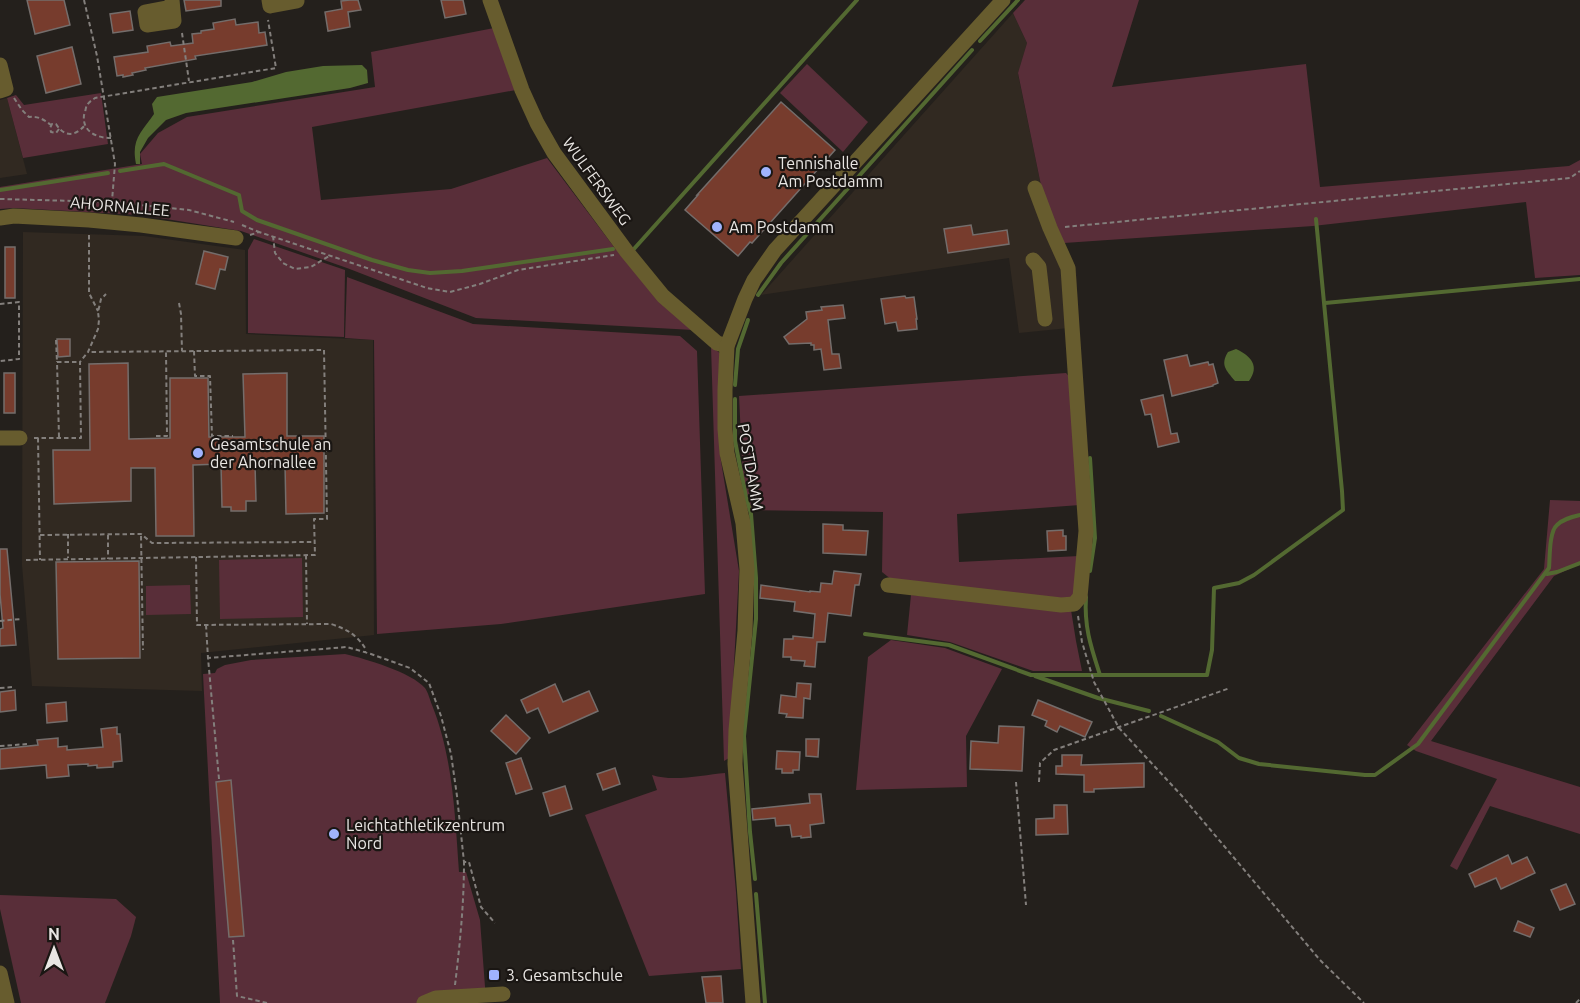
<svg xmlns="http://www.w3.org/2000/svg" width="1580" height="1003" font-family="Ubuntu,sans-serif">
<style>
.built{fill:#312921}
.green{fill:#592e39}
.water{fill:#536931}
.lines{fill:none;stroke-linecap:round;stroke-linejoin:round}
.stream{stroke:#536931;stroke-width:4}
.building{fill:#773c2d;stroke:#746d6b;stroke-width:1.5}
.path{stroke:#837f7c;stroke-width:2;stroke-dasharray:4.5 3;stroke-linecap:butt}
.minor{stroke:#675c2e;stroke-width:15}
.poi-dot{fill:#a0b3fd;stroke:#1a1613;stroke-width:2}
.labels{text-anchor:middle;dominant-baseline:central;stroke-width:4.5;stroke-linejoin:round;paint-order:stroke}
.poi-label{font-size:16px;fill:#e9e6e3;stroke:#1a1613;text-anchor:start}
.street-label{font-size:16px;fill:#e9e6e3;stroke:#1a1613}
</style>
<rect width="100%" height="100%" fill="#24201c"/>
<!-- built -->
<g class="built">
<polygon points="1013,13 1027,43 1018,74 1044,200 1076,268 1079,327 1019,333 1009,258 761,295"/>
<polygon points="7,98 27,174 0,178 0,100"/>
<polygon points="23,232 144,236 245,250 246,334 373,340 374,635 201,653 202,691 32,686 22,565"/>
</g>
<!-- green -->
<g class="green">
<polygon points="1025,0 1139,0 1112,87 1306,64 1320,187 1569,166 1580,160 1580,275 1535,278 1526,202 1313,226 1064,243 1044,200 1018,73 1027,43 1013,13"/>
<polygon points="494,28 516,90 312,127 321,200 451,189 547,158 614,247 693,330 476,318 347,268 241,231 141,215 14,208 0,209 0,187 142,164 140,154 158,133 187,117 375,87 371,52"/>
<polygon points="807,64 868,122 843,152 780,93"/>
<polygon points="101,93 108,144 23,158 7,98 16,95 24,105"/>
<polygon points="254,239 345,270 344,337 248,333 248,250"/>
<polygon points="347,277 473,324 680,336 697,351 705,594 501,624 377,634 374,340 345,338"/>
<polygon points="711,346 721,354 720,455 739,571 729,758 724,761"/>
<polygon points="1066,373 1073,381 1080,505 957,514 959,562 1079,556 1076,593 1071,598 1066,600 892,580 882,572 883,512 746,510 744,499 739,396"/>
<polygon points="1550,500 1580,501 1580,564 1554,576 1431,741 1580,787 1580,834 1490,806 1457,870 1450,866 1497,779 1416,751 1407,745 1544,569"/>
<polygon points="302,558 303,617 220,619 219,560"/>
<polygon points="190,585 191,614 146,615 146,586"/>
<polygon points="911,595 1071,610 1076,641 1082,671 1033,671 950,642 907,635"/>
<polygon points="891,640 945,648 1002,669 966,736 967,787 856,790 868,657"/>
<path d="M345,654C366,659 411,672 425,688C428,692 430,700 432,705C453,757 455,816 459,872H466L480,920L486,1000L440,1003H220L203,674L215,673L217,669L225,665L251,660Z"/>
<path d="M725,773L736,892L741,969L649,976L585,815L657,790L652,775C673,782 703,775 725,773Z"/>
<polygon points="0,895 116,899 136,917 131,936 105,1003 21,1003 0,909"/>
</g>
<!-- water -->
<g class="water">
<path d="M362,65L367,70L368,83L350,88L186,113L166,120L148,138L140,152V164H136C131,139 141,133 154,114L152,104L157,97L252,82L286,72L323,66Z"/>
<path d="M1236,349C1251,356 1260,366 1249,381H1235C1226,370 1220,365 1228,352Z"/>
</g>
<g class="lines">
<!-- stream -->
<g class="stream">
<polyline points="980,41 1018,0"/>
<polyline points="120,171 164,164 239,195 242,211 257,220 372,260 408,270 430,273 462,271 613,249"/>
<polyline points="0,190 108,173"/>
<polyline points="633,250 857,0"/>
<polyline points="758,295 781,263 972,50"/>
<polyline points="1325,303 1580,279"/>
<polyline points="735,385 738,349 748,320"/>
<polyline points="735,399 735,441 746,497 751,514 756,578 756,619 744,736 750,832 755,879"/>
<polyline points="1090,571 1095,538 1090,458"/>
<polyline points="1547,574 1557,572 1580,563"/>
<path d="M1086,597C1084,627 1091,647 1100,675"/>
<polyline points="865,634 949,645 1031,675 1207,675 1212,650 1214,588 1239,583 1254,575 1343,510 1342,491 1316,219"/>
<polyline points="1035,676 1098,698 1149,711"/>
<path d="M1161,716L1218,742L1239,758L1259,764L1365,775H1375L1418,744L1549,568C1550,557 1549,532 1557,525C1563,519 1572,517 1580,515"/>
<polyline points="756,894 765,1003"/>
</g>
</g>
<!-- building -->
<g class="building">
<polygon points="27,0 64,0 70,25 35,34"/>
<polygon points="184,0 221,0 221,6 186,11"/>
<polygon points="350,0 358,0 361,10 348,12 350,27 328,31 325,12 342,9 341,1"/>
<polygon points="441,0 463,0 466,14 445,18"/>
<polygon points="130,11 133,30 113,33 110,14"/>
<polygon points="235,19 236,25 258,22 259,33 265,32 267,45 195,56 196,59 145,68 146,70 132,73 133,75 123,77 123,75 117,76 114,57 148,52 147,46 170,42 171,46 193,43 192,34 201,33 201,31 214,29 213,23"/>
<polygon points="72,47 81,84 46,93 37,56"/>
<polygon points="781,102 835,150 752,243 750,242 738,256 685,210 698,195 697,195"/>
<polygon points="971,225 973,235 1007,230 1009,244 948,253 944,229"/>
<rect x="5" y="247" width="10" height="51"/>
<polygon points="204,251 228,257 225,270 220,269 215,289 196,284"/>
<polygon points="905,296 906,298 914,297 917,319 916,319 917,329 898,331 896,322 885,324 881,299"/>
<polygon points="843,305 845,318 828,320 832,354 839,354 841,368 824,370 821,349 814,350 814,345 811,345 811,343 789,344 784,337 807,319 806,312 822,310 821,307"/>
<polygon points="57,339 70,339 70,356 58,357"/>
<polygon points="1187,355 1190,366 1208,362 1209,365 1213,364 1218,383 1213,385 1213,386 1172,396 1164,360"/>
<polygon points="128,363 129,439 170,438 170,378 208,378 209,437 245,437 243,374 287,373 287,436 324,436 324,513 286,514 285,464 255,464 256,501 246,501 246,511 231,511 231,507 222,507 221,464 193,465 194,536 156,536 155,468 131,468 131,501 54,504 53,450 90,450 89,364"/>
<rect x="4" y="373" width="11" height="40"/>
<polygon points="1163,395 1171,434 1177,433 1179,442 1158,447 1151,414 1145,415 1141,400"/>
<polygon points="823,524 843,525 843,530 868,531 866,555 823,553"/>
<polygon points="1063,530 1063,536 1066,536 1066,550 1048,551 1047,531"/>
<polygon points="0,549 7,549 16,645 0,646 0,629 3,628 0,594"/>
<polygon points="139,561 140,658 58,659 56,562"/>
<polygon points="834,571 861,574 859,585 855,585 851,616 828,613 825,642 817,642 815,667 804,666 805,661 791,660 791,657 783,657 784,639 793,639 793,636 813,638 815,614 794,611 795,602 760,598 761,585 810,592 810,591 820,592 821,583 832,584"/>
<polygon points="797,683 811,684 810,699 804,698 803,718 786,717 787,714 779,713 781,695 796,697"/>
<polygon points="555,684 563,702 589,691 598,711 549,733 538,708 527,713 521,700"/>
<polygon points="15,690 16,710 0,712 0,692"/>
<polygon points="1038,700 1092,722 1085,737 1060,726 1057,732 1045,726 1047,721 1032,715"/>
<polygon points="66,702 67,721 47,723 46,704"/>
<polygon points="506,715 530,738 516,754 491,731"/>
<polygon points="999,726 1024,727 1022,771 970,769 971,741 998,743"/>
<polygon points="117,727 117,734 120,734 122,761 113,762 113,767 97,768 97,765 88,766 88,764 68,765 69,776 47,778 46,765 0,769 0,749 38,745 37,740 58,738 58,747 67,746 67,750 103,747 101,729"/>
<polygon points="806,739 819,739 818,757 806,756"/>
<polygon points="777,751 800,752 799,770 793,770 793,773 782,773 782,769 776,769"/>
<polygon points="1062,755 1082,755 1081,765 1144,763 1144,787 1094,789 1094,792 1084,792 1084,775 1056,774 1056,766 1062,766"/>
<polygon points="521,758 532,789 516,794 506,763"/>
<polygon points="615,768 620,784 603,790 597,774"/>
<polygon points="231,780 244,936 229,937 216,782"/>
<polygon points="565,786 572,809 550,816 543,793"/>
<polygon points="809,794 821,794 824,823 810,825 811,837 801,838 801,836 792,837 790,825 776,826 775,818 753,820 752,809 810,803"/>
<polygon points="1054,805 1067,805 1068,834 1036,835 1036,819 1054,818"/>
<polygon points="1508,855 1512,864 1527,857 1535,873 1501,889 1496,878 1475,887 1469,874"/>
<polygon points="1566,884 1575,904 1560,910 1551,890"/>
<polygon points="1518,921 1534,928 1530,937 1514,931"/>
<polygon points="721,976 723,1003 706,1003 702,977"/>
</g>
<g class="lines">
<!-- path -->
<g class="path">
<polyline points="84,0 97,56 115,164 112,201"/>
<polyline points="182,33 189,81"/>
<path d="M14,98L22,110L29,117C38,116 43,119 51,125"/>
<path d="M59,129L56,133L51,132L50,128L52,124H56C64,137 75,137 85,125"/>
<path d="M111,138C97,138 82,132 84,115C85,114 86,106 87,105C89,102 92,100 95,98L276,68L268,20"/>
<polyline points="0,199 112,202 189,210 234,222"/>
<polyline points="242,225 259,232"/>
<polyline points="1065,227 1570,178 1580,171"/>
<polyline points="89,235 89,293 98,311"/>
<polyline points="250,235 259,232 427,288 450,292 480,284 518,270 614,255"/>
<polyline points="273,236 275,253 283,263 295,269 311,267 329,256"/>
<polyline points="179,303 181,314 182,351"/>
<polyline points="0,304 19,302 19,359 0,361"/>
<polyline points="56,340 57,362"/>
<polyline points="194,351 195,376 210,376 212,436 233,436"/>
<polyline points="156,436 167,436 166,351"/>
<polyline points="59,437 57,362 80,362"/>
<polyline points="34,438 81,438 80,362 88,352 98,329 99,320 98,312 101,299 106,294"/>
<polyline points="38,438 40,560"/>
<polyline points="68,534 68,558"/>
<polyline points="40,535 141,534 152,543 315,542"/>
<polyline points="108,535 108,559"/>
<polyline points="141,536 143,650"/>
<polyline points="306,555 307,624"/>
<path d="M196,557L197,625L331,624C346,629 356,634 365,648V652"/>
<polyline points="26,560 315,555 314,519 327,519 324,350 88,352"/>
<polyline points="1078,616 1082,642 1094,682 1119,728 1182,796 1320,960 1364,1003"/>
<polyline points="0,621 21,619"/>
<polyline points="206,625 208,658"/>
<polyline points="0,688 13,687"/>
<polyline points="0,746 28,744"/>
<polyline points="219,779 208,658 347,647 371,654 410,668 429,683 441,716 451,754 457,796 464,862 469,862 481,907 495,923"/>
<polyline points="1016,782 1026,905"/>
<polyline points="1039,782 1040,763 1054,750 1230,688"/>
<polyline points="233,940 237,996 267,1003"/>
<path d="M455,985C460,944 464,903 464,862"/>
<polyline points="1576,1003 1580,999"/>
</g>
<!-- minor -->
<g class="minor">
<polyline points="172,0 174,21 147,25 145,12 172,7"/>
<polyline points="269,0 270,6 297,1 296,0"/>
<polyline points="490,0 522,90 537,123 554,153 627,252 663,296 717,343 727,346"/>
<polyline points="0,65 6,89 0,91"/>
<polyline points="0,218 14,216 89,220 141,225 236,238"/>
<polyline points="1033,260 1039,267 1045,319"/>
<polyline points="0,438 20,438"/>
<polyline points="888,585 1061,605 1074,604 1080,597 1086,531 1068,268 1050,228 1035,188"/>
<polyline points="0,973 7,1003"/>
<polyline points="424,1003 436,998 503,994"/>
<polyline points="753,1003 735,764 736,730 745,631 747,569 743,523 727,453 725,429 725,390 727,346 745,299 754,280 775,250 1003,0"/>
</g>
</g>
<!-- markers -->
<g class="poi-dot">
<circle cx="766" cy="172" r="6"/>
<circle cx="717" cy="227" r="6"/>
<circle cx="198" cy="453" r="6"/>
<circle cx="334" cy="834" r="6"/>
<rect x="488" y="969" width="12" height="12" rx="3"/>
</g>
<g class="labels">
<!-- poi labels -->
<g class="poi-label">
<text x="778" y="163">Tennishalle<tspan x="778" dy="18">Am Postdamm</tspan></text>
<text x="729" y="227">Am Postdamm</text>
<text x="210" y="444">Gesamtschule an<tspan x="210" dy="18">der Ahornallee</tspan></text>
<text x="346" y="825">Leichtathletikzentrum<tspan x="346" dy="18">Nord</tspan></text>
<text x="506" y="975">3. Gesamtschule</text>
</g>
<!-- street labels -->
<g class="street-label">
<text transform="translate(597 181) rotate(54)">WULFERSWEG</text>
<text transform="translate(120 206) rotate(5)">AHORNALLEE</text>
<text transform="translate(751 467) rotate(80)">POSTDAMM</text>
</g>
</g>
<!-- north arrow -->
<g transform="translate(54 949)" stroke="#1a1613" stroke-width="4.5" paint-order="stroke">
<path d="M0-4.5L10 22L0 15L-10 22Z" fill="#e9e6e3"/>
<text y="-9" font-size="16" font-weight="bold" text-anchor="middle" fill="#e9e6e3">N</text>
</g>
</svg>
